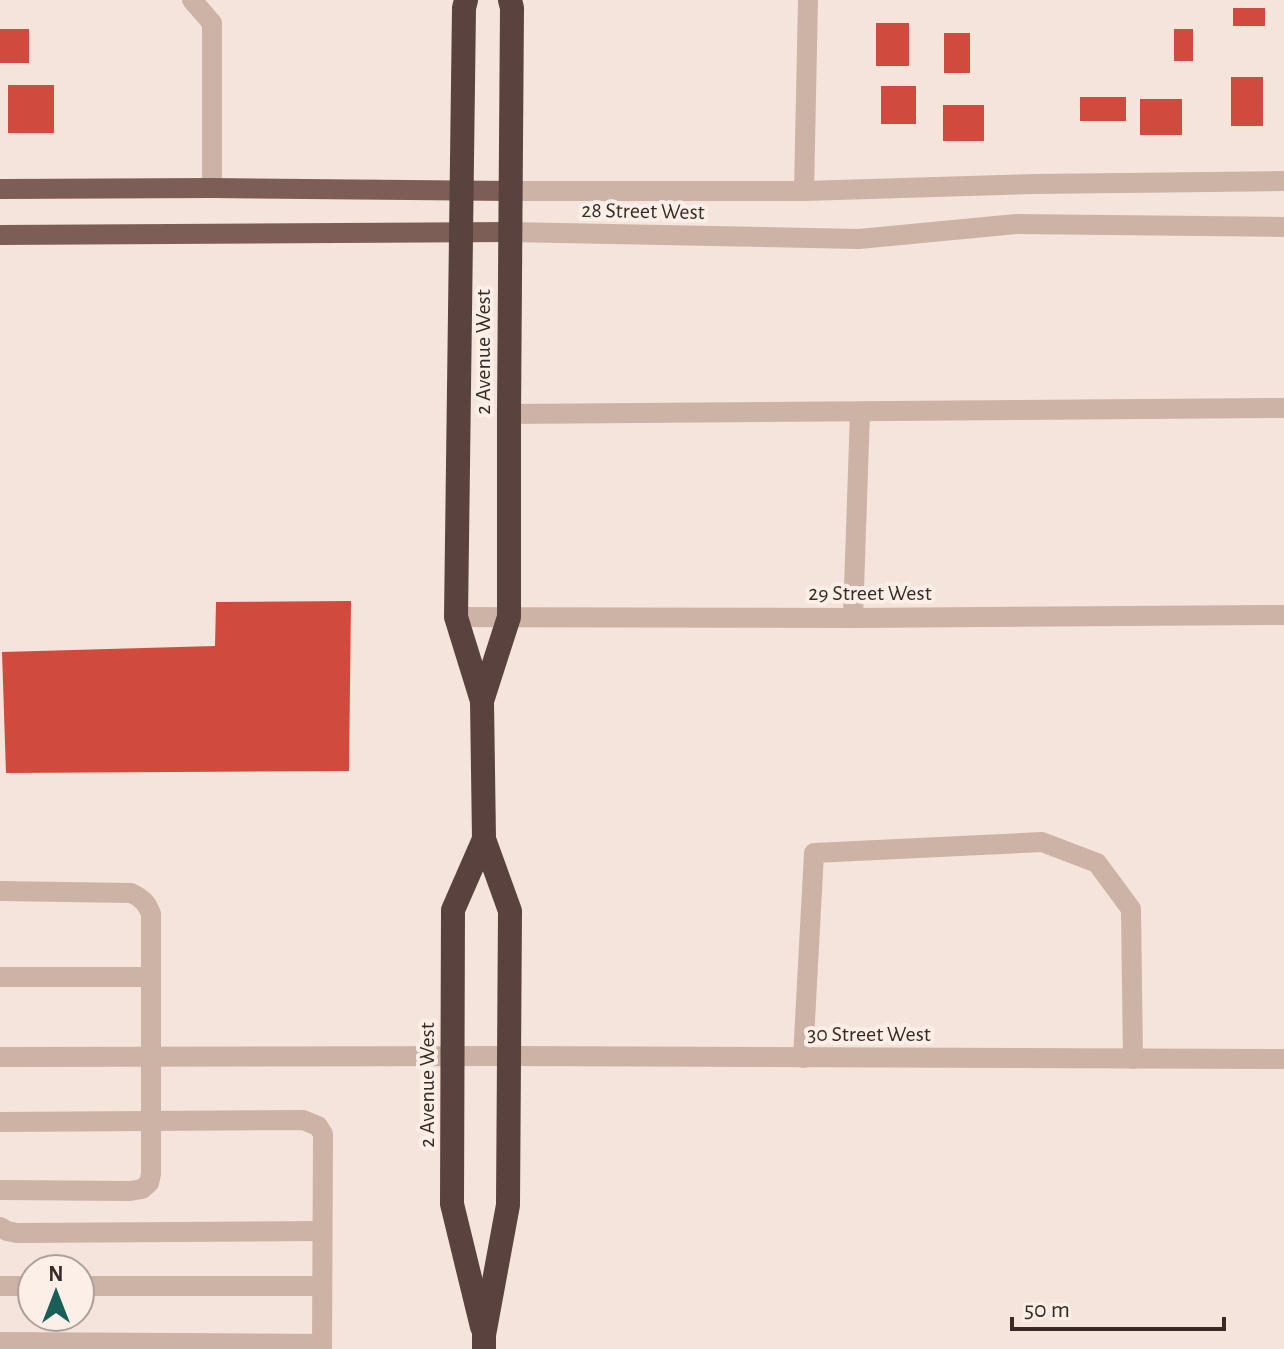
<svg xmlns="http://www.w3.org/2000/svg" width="1284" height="1349" font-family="'Alegreya Sans',sans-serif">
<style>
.building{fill:#d04a3d}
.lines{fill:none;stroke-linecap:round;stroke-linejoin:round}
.minor{stroke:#cdb2a6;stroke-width:20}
.major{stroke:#7c5e57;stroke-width:20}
.highway{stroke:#5a423e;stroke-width:24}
.labels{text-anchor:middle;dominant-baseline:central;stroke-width:8;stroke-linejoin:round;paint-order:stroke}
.street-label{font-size:22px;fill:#392a27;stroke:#fbefe8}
</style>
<rect width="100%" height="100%" fill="#f4e4db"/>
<!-- building -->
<g class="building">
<rect x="1233" y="8" width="32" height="18"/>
<rect x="876" y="23" width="33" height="43"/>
<rect x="0" y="29" width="29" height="34"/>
<rect x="1174" y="29" width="19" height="32"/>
<rect x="944" y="33" width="26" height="40"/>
<rect x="1231" y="77" width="32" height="49"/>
<rect x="8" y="85" width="46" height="48"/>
<rect x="881" y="86" width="35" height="38"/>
<rect x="1080" y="97" width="46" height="24"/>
<rect x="1140" y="99" width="42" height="36"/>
<rect x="943" y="105" width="41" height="36"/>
<polygon points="351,601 349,771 6,773 2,652 215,646 216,602"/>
</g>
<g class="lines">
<!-- minor -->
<g class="minor">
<polyline points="192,0 212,23 212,188"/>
<polyline points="510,191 804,191 1036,184 1284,181"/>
<polyline points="804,191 808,0"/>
<polyline points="509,232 859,239 1016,224 1284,227"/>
<polyline points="509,414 1284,408"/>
<polyline points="456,617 853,618 1284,615"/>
<polyline points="853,618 860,412"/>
<path d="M0,891L131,893C142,898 147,903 151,914V1174L149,1183L142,1189L130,1191L0,1190"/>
<polyline points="0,977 151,977"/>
<polyline points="0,1057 510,1056 1284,1059"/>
<polyline points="803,1058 814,853 1042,842 1097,863 1131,909 1133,1059"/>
<polyline points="0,1122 303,1120 318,1126 323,1134 322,1349"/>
<polyline points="0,1227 7,1231 17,1233 322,1231"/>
<polyline points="0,1286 32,1286"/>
<polyline points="80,1286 322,1286"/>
<polyline points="0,1342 322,1344"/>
</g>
<!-- major -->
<g class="major">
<polyline points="0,189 212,188 510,191"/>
<polyline points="0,235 509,232"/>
</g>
<!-- highway -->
<g class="highway">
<polyline points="466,0 464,8 456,617 482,701 484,839 510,911 508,1205 484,1335 484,1349"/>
<polyline points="482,701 509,617 509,414 512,8 510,0"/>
<polyline points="482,1327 452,1204 453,910 484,839"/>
</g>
</g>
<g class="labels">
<!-- street labels -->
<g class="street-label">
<text transform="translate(643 211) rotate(1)">28 Street West</text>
<text transform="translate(483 352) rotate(-90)">2 Avenue West</text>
<text x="870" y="593">29 Street West</text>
<text x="869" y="1034">30 Street West</text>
<text transform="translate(427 1085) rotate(-90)">2 Avenue West</text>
</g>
</g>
<!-- north arrow -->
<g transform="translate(56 1293)"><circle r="38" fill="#fbefe8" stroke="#ada09b" stroke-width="2"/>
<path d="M0-6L14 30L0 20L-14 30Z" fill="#195e58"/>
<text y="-12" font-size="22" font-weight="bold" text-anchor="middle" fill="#392a27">N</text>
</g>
<!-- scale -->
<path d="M1012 1317v12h212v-12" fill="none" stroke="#392a27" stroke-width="4"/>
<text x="1024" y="1317" font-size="24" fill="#392a27" stroke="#fbefe8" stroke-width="6" paint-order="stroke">50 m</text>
</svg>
